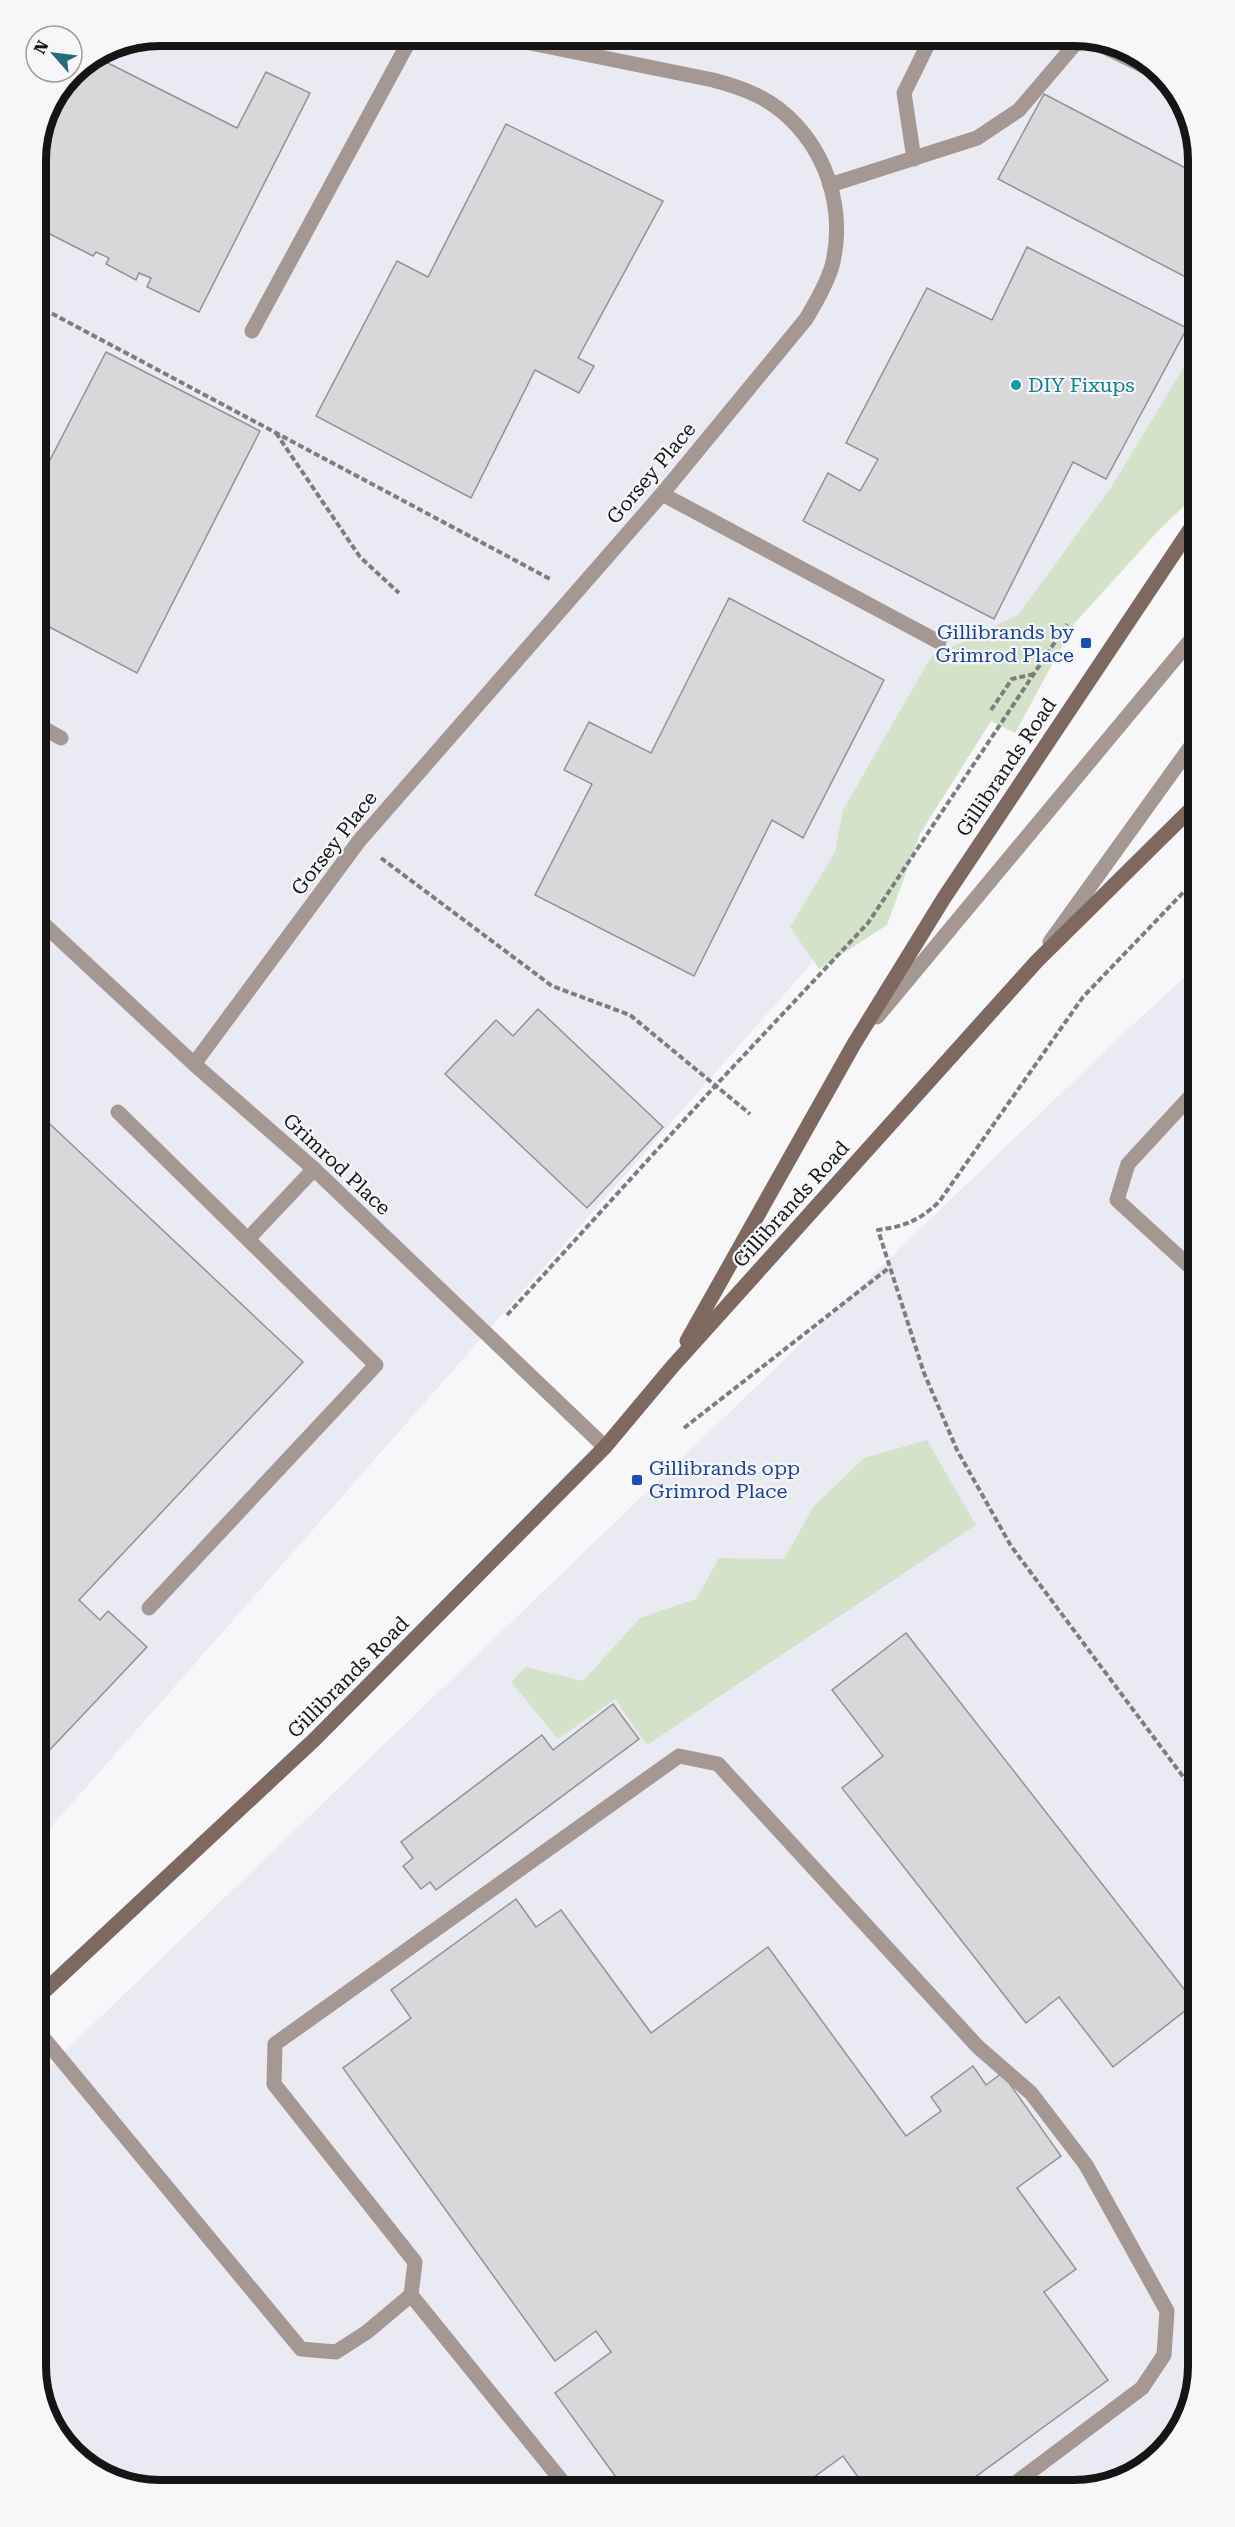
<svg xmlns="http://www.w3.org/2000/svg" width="1235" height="2527" font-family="'Roboto Serif',serif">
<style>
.built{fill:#eaeaf3}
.green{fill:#d4e2ca}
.building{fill:#d8d8db;stroke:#929295;stroke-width:1.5}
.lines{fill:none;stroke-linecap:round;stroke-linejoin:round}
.path{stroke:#7d7d7f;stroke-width:4;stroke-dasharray:6 3;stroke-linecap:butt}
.lane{stroke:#a59791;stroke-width:15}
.street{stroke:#a59791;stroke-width:15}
.secondary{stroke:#7d6960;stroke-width:15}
.culture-dot{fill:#0f9aa8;stroke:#f7f7fa;stroke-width:2}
.transit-dot{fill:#1a4fb4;stroke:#f7f7fa;stroke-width:2}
.labels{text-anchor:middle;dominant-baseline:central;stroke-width:4.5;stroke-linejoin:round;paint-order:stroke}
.culture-label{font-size:20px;fill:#0d838f;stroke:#f7f7fa;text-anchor:start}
.street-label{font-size:20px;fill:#151516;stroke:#f7f7fa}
.transit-label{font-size:20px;fill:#164399;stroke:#f7f7fa;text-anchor:end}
.rim{fill:none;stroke:#151516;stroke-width:8}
</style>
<rect width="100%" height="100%" fill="#f7f7fa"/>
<!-- built -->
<g class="built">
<polygon points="161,36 1083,36 1150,62 1190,113 1199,161 1199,397 855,914 36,1844 36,153 49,106 73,72 113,45"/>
<polygon points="1199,964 1199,2367 1178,2436 1122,2482 1074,2491 153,2491 85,2465 45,2414 36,2366 36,2079 1127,1030"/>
</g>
<!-- green -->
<g class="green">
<polygon points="1199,342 1199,492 1159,530 1074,624 1015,733 991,721 920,834 887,925 819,969 790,927 835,852 843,810 931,657 1018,615 1110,489"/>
<polygon points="927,1440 976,1525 647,1745 615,1699 558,1739 511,1682 526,1667 583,1681 640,1618 696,1599 719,1558 784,1559 814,1506 864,1458"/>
</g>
<!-- building -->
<g class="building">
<polygon points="96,57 237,128 266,72 310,93 199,312 147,287 151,278 139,273 136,280 106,264 109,258 96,252 93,256 36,227 36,153 49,106 73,72"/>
<polygon points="1044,94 1199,175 1199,284 998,179"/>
<polygon points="506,124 663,201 578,358 594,366 579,393 535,370 471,498 316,416 397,261 428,277"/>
<polygon points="1027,247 1187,328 1106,479 1073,462 994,619 803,521 828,473 860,491 878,459 846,443 927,288 992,320"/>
<polygon points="106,352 260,431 137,673 36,620 36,487"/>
<polygon points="729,598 884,680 803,838 772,820 694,976 535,895 592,784 564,770 589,722 651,753"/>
<polygon points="538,1009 663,1127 587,1208 445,1074 496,1020 513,1036"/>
<polygon points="36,1111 303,1362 79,1600 100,1620 108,1611 147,1647 43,1757 36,1751"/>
<polygon points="906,1633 1195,2003 1113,2067 1059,1997 1026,2023 842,1788 883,1756 832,1690"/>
<polygon points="613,1704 639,1739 436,1890 430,1882 421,1889 403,1866 413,1858 401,1842 542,1735 553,1750"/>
<polygon points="516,1899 536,1927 561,1910 651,2033 768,1947 906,2136 941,2111 931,2097 973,2066 986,2085 1002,2073 1061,2156 1017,2188 1076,2269 1044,2292 1108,2380 956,2491 868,2491 843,2456 795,2491 626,2491 555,2393 611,2352 596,2331 555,2361 343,2068 411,2018 391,1990"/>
</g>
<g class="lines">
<!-- path -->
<g class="path">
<polyline points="36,305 552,580"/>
<polyline points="276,433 360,557 399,593"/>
<polyline points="991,710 1012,679 1034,674"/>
<polyline points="381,858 552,986 630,1015 750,1114"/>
<polyline points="507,1315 716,1085 868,923 1067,624"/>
<polyline points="684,1428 890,1267"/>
<path d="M1199,1798L1011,1546L957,1450L924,1373L878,1230C906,1226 918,1221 939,1202L1083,997L1199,876"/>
</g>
<!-- lane -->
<g class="lane">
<polyline points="1082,36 1160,74"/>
<polyline points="914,159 904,93 932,36"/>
<polyline points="830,185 977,138 1019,110 1082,36"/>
<polyline points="252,331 412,36"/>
<polyline points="662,494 939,642"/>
<polyline points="36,724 61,738"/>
<polyline points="1050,942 1199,735"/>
<polyline points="877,1017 1199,630"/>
<polyline points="118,1112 376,1365 149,1608"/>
<polyline points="248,1239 314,1169"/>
<polyline points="1199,1275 1117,1200 1128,1164 1199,1087"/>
<polyline points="36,2029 301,2349 336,2352 367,2332 411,2295 415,2262 274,2084 275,2044 679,1756 718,1764 978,2047 1031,2093 1086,2165 1167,2311 1164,2355 1142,2388 1005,2491"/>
<polyline points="411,2295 570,2491"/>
</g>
<!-- street -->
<g class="street">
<polyline points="36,917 194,1064 314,1169 605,1447"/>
<path d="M194,1064L359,841L662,494L806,319C816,302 826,285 832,266C849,200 818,125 756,95C742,88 728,84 713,80L496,36"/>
</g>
<!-- secondary -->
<g class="secondary">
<polyline points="687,1341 854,1044 944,898 1199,516"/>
<polyline points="36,1999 314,1740 605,1447 672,1367 1037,961 1199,801"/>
</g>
</g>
<!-- markers -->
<circle class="culture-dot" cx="1016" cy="385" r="6"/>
<g class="transit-dot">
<rect x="1080" y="637" width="12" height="12" rx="3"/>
<rect x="631" y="1474" width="12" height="12" rx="3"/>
</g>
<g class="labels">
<!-- culture labels -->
<g class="culture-label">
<text x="1028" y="385">DIY Fixups</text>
</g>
<!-- street labels -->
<g class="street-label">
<text transform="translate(651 473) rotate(-50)">Gorsey Place</text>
<text transform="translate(1006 767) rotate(-56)">Gillibrands Road</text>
<text transform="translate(334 843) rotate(-52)">Gorsey Place</text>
<text transform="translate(337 1164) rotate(43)">Grimrod Place</text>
<text transform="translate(791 1204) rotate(-48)">Gillibrands Road</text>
<text transform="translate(348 1677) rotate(-45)">Gillibrands Road</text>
</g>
<!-- transit labels -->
<g class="transit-label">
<text x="1074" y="632">Gillibrands by<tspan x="1074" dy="23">Grimrod Place</tspan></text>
<text x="649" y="1468" text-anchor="start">Gillibrands opp<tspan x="649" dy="23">Grimrod Place</tspan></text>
</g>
</g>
<!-- crop -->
<path d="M0 0H1235V2527H0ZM160 46H1074A114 114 0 0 1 1188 160V2366A114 114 0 0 1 1074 2480H160A114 114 0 0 1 46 2366V160A114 114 0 0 1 160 46Z" fill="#f7f7fa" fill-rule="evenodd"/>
<path class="rim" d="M160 46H1074A114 114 0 0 1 1188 160V2366A114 114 0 0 1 1074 2480H160A114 114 0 0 1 46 2366V160A114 114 0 0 1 160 46Z"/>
<!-- north arrow -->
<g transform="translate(54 54) rotate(298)"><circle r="28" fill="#f7f7fa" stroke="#9d9d9f" stroke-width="1.5"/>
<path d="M0-4.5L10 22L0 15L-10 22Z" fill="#256b7a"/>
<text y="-9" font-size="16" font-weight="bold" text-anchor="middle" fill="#151516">N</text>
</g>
</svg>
